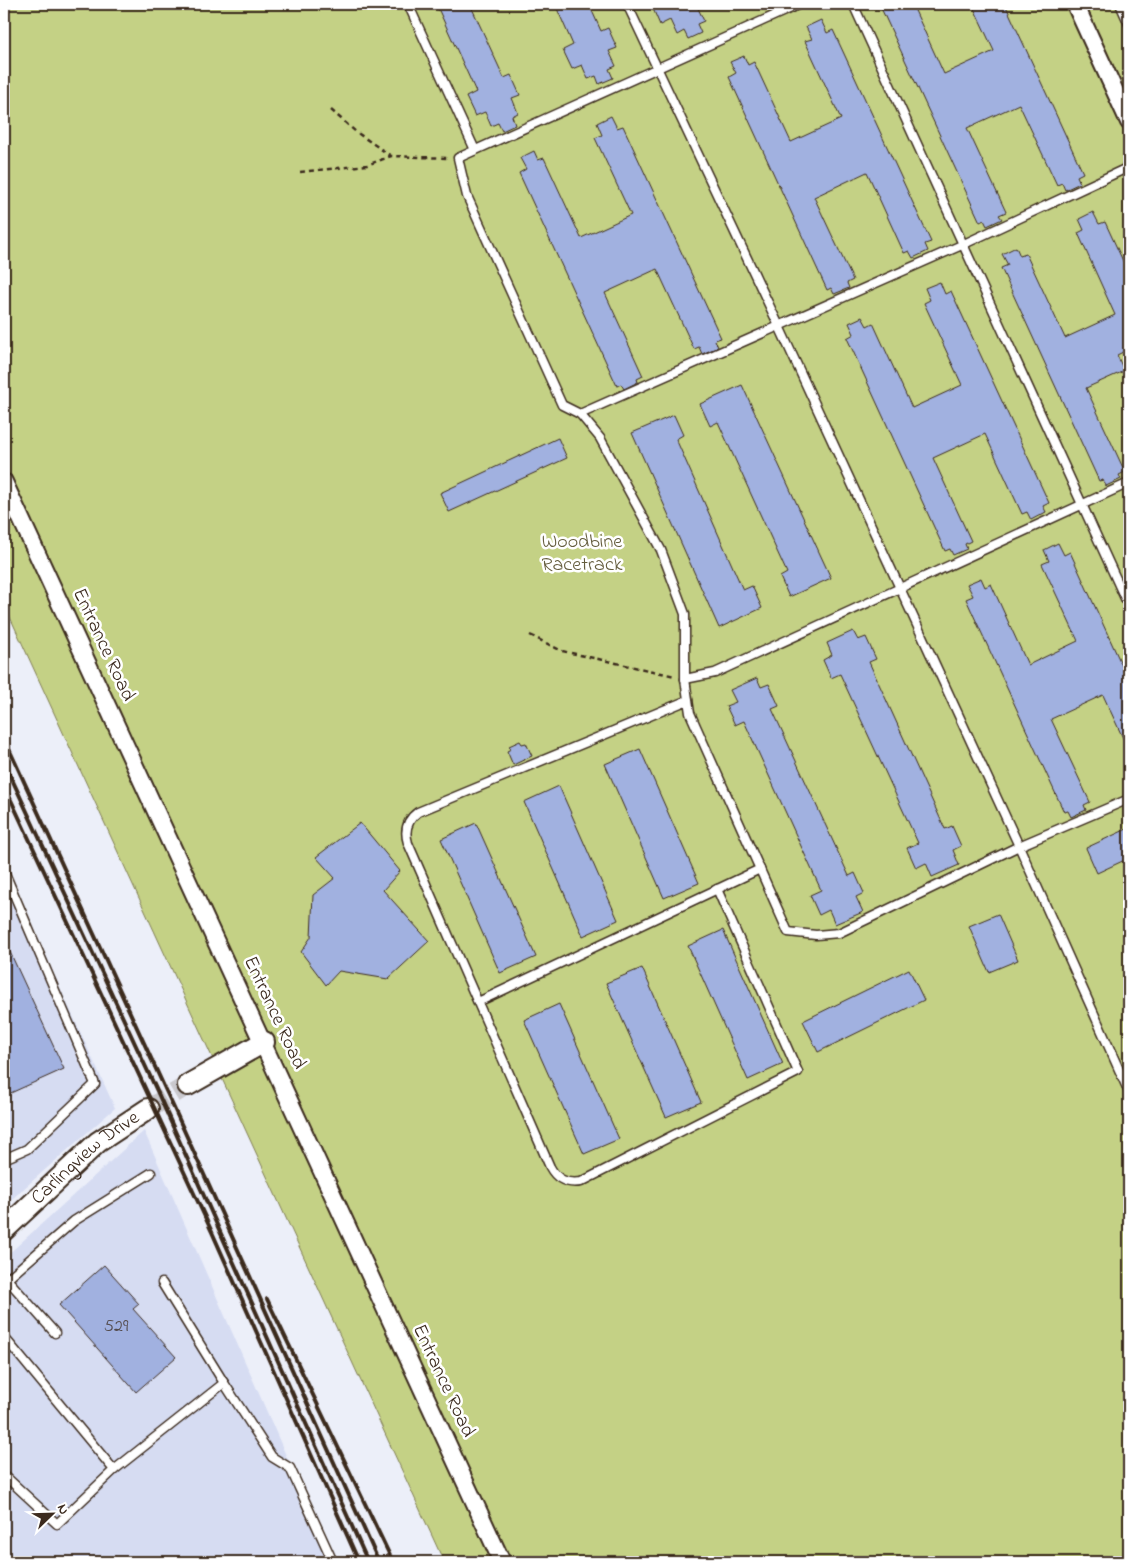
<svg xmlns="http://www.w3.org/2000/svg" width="1133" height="1566" font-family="'Indie Flower',sans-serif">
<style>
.built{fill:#d6dcf2}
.green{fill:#c4d185;stroke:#807e52}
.building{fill:#a1b1e0;stroke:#3b2a1e}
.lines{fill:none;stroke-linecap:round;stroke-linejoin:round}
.tertiary-tunnel{stroke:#c9c8cd;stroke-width:20;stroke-dasharray:20 10;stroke-linecap:butt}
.service-casing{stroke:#3b2a1e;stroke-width:11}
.minor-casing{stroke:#3b2a1e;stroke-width:20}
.tertiary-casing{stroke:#3b2a1e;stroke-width:24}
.path{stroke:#3b2a1e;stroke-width:2.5;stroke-dasharray:5 4;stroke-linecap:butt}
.service{stroke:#fff;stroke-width:8}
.minor{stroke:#fff;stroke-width:16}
.tertiary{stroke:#fff;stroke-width:20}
.rail{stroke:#3b2a1e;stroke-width:4}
.labels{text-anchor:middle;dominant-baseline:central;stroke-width:5;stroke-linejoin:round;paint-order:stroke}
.number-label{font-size:18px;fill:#544c4e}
.park-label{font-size:20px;fill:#645c3d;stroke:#fff}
.street-label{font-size:20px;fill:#3b2a1e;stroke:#fff}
</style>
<rect width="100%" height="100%" fill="#eceff9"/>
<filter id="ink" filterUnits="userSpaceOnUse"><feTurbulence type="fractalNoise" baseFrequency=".02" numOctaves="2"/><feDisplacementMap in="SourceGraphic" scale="10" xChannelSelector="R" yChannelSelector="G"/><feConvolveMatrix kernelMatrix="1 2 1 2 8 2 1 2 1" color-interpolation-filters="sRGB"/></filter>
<g filter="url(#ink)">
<!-- built -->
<g class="built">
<polygon points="4,865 115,1108 4,1206"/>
<polygon points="144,1131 281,1444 332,1562 4,1562 4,1258"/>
</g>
<!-- green -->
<polygon class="green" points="4,4 1129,4 1129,1562 444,1562 4,604"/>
<!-- building -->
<g class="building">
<polygon points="436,4 470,4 504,78 511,75 520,95 512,98 518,113 512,116 515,125 502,131 498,123 491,126 485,112 475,116 466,97 476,92"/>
<polygon points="555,4 589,4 601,31 608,28 617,48 609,51 616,66 609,69 613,78 599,84 596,76 588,79 582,65 572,69 563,50 573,45"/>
<polygon points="651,4 696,4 704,21 697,24 701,33 688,39 684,31 677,35 670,20 660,25"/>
<polygon points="891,4 912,4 944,74 994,51 972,4 1005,4 1083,173 1077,176 1080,183 1065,190 1062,183 1057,185 1019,104 967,128 1006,212 999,215 1002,219 987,226 984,220 980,222 881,8"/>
<polygon points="821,20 827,33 833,30 931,242 925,244 928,251 913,258 909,251 904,253 867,172 814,197 853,280 847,283 849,288 834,294 831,288 827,290 729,77 736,73 730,62 744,56 748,65 754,62 791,142 841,119 805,41 812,39 806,27"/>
<polygon points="611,116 617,128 623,126 721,338 715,340 718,347 702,354 699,347 694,349 657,269 605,293 643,376 637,379 638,382 624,389 621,384 617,386 519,173 526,169 520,158 534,151 538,160 544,158 581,238 631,215 595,138 602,135 597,123"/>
<polygon points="1093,212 1099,224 1105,222 1129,274 1129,349 1117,355 1124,371 1086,388 1125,472 1119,475 1121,479 1106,486 1103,480 1099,481 1001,268 1008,265 1002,254 1016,247 1020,256 1026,254 1065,338 1115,315 1078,233 1084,230 1079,219"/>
<polygon points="940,282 945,294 951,291 1049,503 1043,506 1046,512 1031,520 1027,512 1022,514 985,434 933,458 971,541 965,544 967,549 953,555 950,549 945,551 847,338 854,334 849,323 862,317 867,326 873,323 912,408 962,385 924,303 930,300 925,288"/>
<polygon points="742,385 831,578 789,597 780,577 787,573 718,422 710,426 700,404"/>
<polygon points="674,415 683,435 676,439 743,590 752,586 762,608 719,628 632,433"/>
<polygon points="558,438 567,458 449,512 440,493"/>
<polygon points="1058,543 1064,555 1070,552 1129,681 1129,751 1103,695 1051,719 1090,802 1084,805 1086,810 1071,817 1068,811 1064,812 966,599 973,596 967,584 981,578 985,587 991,584 1028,665 1078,641 1042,564 1049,561 1044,550"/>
<polygon points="853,631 858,640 866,637 876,659 869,662 945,829 952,826 961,846 953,850 959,865 932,877 926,863 916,868 907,848 918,843 840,674 831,678 823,660 832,655 827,643"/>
<polygon points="757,678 761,687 769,684 779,706 772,709 849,876 855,873 864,893 856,897 863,912 835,924 829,910 819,915 810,895 821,890 744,721 735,725 726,706 736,702 730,690"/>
<polygon points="520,741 522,744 526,743 532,756 513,765 507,751 511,749 509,746"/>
<polygon points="640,749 699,883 664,898 605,764"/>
<polygon points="559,786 618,920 583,936 524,802"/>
<polygon points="360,823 400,871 383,890 429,941 388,979 339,971 326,985 301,952 311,937 313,895 335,878 316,857"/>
<polygon points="476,823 536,957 500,973 441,839"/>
<polygon points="1129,828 1129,858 1097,873 1086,848"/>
<polygon points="998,914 1018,960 989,972 969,926"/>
<polygon points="723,930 783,1064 748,1080 688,946"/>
<polygon points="4,939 64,1069 4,1096"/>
<polygon points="642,968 701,1102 666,1117 606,983"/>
<polygon points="909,969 924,1000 818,1052 803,1021"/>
<polygon points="559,1004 619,1139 584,1154 524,1020"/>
<polygon points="104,1265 139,1304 133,1309 176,1357 136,1392 59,1305"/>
</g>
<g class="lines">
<!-- tertiary-tunnel -->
<polyline class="tertiary-tunnel" points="148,1109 188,1085"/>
<defs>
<g id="service">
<polyline points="408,4 475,150"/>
<polyline points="627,4 779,326 1019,846 1129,1092"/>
<polyline points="800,4 458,158 467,196 562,405 580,414 600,438 661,550 685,614 685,679 690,713 788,932 816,935 839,933 1019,846 1129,799"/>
<polyline points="853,4 1129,607"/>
<polyline points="1120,4 1129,24"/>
<polyline points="580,414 964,244 1129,167"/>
<polyline points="685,679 715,673 1129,483"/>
<path d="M688,700L418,812C407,820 404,830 408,843L550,1167C557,1180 567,1184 581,1182L798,1072L717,889"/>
<polyline points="4,871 95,1084 27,1149 4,1159"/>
<polyline points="478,1002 760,869"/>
<polyline points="7,1279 55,1333"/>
<polyline points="4,1282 74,1221 151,1173"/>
<polyline points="4,1337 114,1470 57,1524 4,1475"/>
<polyline points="224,1383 272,1457 290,1468 333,1562"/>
<polyline points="114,1470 224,1383 162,1283"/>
</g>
<g id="minor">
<polyline points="1075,4 1129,122"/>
<polyline points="4,482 502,1562"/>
</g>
<g id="tertiary">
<polyline points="188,1085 264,1042"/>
<path id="s1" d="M4,1230L98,1142L148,1109"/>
</g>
</defs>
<!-- service casing -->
<use href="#service" class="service-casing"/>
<!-- minor casing -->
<use href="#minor" class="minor-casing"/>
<!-- tertiary casing -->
<use href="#tertiary" class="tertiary-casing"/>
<!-- path -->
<g class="path">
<polyline points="331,110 356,132 391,156 448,158"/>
<polyline points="300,172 367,165 391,156"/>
<polyline points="530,635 562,651 675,676"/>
</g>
<!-- service -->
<use href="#service" class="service"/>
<!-- minor -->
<use href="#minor" class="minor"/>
<!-- tertiary -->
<use href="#tertiary" class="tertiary"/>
<!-- rail -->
<g class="rail">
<polyline points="4,738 178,1117 379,1562"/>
<polyline points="4,762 157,1091 368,1562"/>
<polyline points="4,785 212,1232 359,1562"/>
<polyline points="267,1299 393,1562"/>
</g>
</g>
</g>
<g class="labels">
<!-- number labels -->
<g class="number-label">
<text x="116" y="1327">529</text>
</g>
<!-- park labels -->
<g class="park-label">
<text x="582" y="542">Woodbine<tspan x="582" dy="23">Racetrack</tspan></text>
</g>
<!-- street labels -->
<g class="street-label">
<text transform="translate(103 645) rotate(65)">Entrance Road</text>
<text transform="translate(274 1013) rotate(65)">Entrance Road</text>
<text stroke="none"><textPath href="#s1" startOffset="109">Carlingview Drive</textPath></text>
<text transform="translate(443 1381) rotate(65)">Entrance Road</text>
</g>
</g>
<!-- margin -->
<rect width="1133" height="1566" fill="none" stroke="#fff" stroke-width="20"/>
<rect x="10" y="10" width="1113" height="1546" fill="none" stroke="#3b2a1e" stroke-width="2" filter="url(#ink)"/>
<!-- north arrow -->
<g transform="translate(52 1514) rotate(67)" stroke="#ffffff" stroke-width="4" paint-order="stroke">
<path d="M0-4L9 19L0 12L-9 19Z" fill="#3b2a1e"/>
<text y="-8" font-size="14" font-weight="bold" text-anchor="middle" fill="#3b2a1e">N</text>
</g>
</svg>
